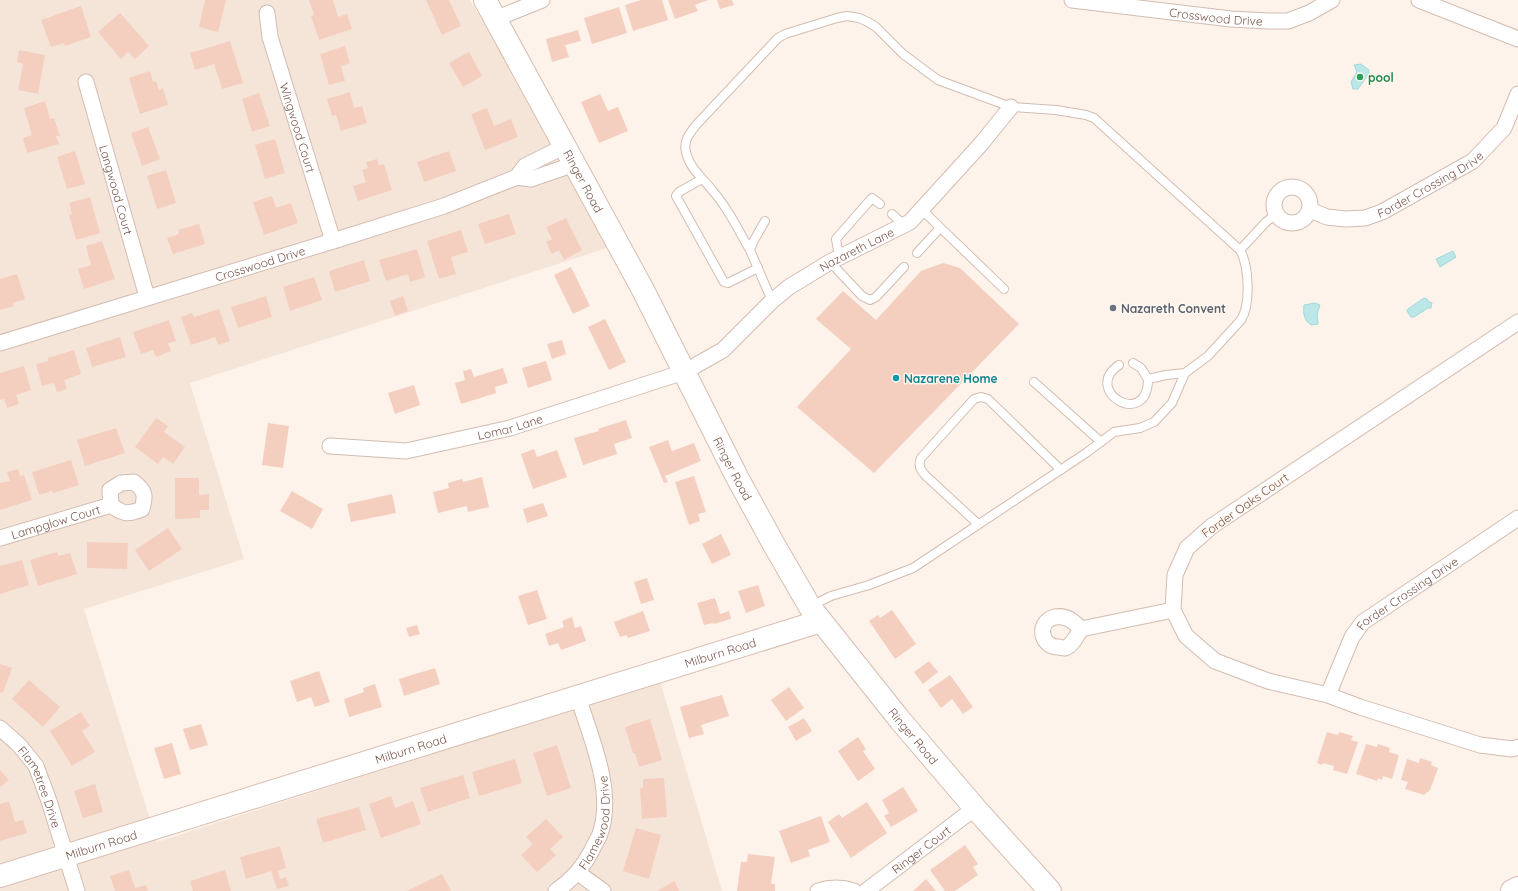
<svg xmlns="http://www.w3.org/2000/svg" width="1518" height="891" font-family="Quicksand,sans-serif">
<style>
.residential{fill:#f5e5d8}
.water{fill:#bce7e9;stroke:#a2d8db}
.building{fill:#f4cfc0}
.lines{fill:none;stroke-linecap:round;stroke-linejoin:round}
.lane-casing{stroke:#d3bcb1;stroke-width:10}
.street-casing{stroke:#d3bcb1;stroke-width:17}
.secondary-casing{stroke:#d8bdb1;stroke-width:24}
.lane{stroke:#fff;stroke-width:8}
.street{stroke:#fff;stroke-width:15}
.secondary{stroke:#fff;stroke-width:22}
.leisure-dot{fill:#2e9e5b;stroke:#fff8f1;stroke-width:1.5}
.worship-dot{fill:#6b7280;stroke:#fff8f1;stroke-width:1.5}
.culture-dot{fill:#0f9aa8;stroke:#fff8f1;stroke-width:1.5}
.labels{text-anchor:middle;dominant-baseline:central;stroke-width:3;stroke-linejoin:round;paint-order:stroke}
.street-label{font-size:12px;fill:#7a564b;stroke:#fff8f1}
.leisure-label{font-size:12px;font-weight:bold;fill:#27864d;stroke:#fff8f1;text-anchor:start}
.worship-label{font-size:12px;font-weight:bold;fill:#5b616d;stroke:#fff8f1;text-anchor:start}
.culture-label{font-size:12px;font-weight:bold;fill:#0d838f;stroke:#fff8f1;text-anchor:start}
</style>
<rect width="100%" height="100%" fill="#fdf3ea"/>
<!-- residential -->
<polygon class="residential" points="0,0 470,0 497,46 607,248 190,383 244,559 84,609 157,842 660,681 722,891 0,891"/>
<!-- water -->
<g class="water">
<polygon points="1361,64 1369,70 1369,73 1358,89 1353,89 1351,82 1357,72 1354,65"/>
<polygon points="1453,251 1456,257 1440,267 1436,259"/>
<polygon points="1424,298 1427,299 1429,302 1432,303 1431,308 1428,308 1414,317 1411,317 1407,311 1408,309"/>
<path d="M1315,303L1320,305L1317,314L1318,324L1311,325C1304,320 1303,314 1304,305Z"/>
</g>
<!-- building -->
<g class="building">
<polygon points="205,0 226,0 218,32 199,27"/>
<polygon points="309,0 333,0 338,17 347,14 352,29 319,40 311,16 314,15"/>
<polygon points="426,0 449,0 461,26 442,35"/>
<polygon points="641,0 662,0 668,20 633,31 625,5"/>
<polygon points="668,0 708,0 695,5 698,11 675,19"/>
<polygon points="717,0 732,0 734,5 720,9"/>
<polygon points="81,6 91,37 65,46 64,43 51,47 41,20"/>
<polygon points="619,7 627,33 592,44 584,18"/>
<polygon points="120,13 149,46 135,59 128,52 121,59 98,32"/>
<polygon points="578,30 581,41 565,45 569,57 552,62 546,39"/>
<polygon points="230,41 243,83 222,89 214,64 195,70 190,53"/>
<polygon points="345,46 350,63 341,66 345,81 329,85 320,54"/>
<polygon points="19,50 45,55 38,94 18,90 23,64 17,62"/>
<polygon points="469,52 482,76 463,87 449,63"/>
<polygon points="150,71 153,82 156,81 159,90 163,88 168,105 140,114 129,78"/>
<polygon points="350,92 354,108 362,106 367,123 341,131 336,115 332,116 327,99"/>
<polygon points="259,93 270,126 252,132 242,99"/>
<polygon points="600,94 608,111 618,107 628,131 599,143 581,102"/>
<polygon points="45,101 50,119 54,118 60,136 56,136 59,144 27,153 23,138 32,135 24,108"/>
<polygon points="487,108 494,126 511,119 518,137 485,150 471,114"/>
<polygon points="148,127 160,159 142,166 131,133"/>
<polygon points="275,139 285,173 265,179 255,145"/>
<polygon points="75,151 85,184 67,189 57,157"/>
<polygon points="449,151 456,171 424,182 417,162"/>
<polygon points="377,159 379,165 384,164 392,190 358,201 353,186 366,182 362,170 368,168 366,162"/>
<polygon points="166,170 176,203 157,209 147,176"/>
<polygon points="272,196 276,208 291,203 298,223 264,235 253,202"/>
<polygon points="90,197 100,233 76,240 69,215 72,214 69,203"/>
<polygon points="509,214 516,234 485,244 478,224"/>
<polygon points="566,218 582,250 564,260 559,250 552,254 546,242 552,239 546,227"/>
<polygon points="199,224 205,244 173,254 167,238 179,234 178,230"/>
<polygon points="461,230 468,252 451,257 456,274 439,279 427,241"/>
<polygon points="102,241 115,279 84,289 78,269 91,265 86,246"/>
<polygon points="417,249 425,277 410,282 408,274 386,281 379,260"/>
<polygon points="364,260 370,281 335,292 329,271"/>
<polygon points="943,263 960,268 1019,324 874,473 797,407 851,349 816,319 843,291 876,320 921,271"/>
<polygon points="571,267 590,306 573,314 554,275"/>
<polygon points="17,274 25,299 13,303 14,306 0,310 0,279"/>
<polygon points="314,277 322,300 290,311 283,287"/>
<polygon points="266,296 272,317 238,328 231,307"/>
<polygon points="403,296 408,311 395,316 390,301"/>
<polygon points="219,309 230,341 218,345 215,337 191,345 181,317 192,313 194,317"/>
<polygon points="605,319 626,362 609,370 588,327"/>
<polygon points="169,320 176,341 168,343 171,351 156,357 153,350 141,354 133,332"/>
<polygon points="120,337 126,357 92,367 86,348"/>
<polygon points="562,340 566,354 552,359 547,344"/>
<polygon points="74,350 81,374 64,380 67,389 57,392 54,383 42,386 36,364 48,361 48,358"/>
<polygon points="546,361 552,380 528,388 522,368"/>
<polygon points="24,366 31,390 16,395 19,404 7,408 4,399 0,400 0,373"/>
<polygon points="503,368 508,383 495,387 496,393 461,404 455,383 465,380 463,371 471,369 474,377"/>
<polygon points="414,385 420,405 395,414 388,393"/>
<polygon points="156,418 168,426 164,432 185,447 173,464 163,457 158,464 135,447"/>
<polygon points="626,420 632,438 614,444 617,454 583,465 574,438 599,431 598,429"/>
<polygon points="268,423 289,426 283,468 262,465"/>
<polygon points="116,428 125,453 85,466 77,440"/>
<polygon points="668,440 672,451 694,443 701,461 665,476 668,482 664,483 649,447"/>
<polygon points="534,449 537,457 557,450 567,477 533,489 521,454"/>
<polygon points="71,460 79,485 53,493 52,491 39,495 32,472"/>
<polygon points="18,469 20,476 24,475 32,500 0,510 0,483 10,481 7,472"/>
<polygon points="694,476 706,512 698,514 700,521 689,525 675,482"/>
<polygon points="482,477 489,507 468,512 467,506 438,513 433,492 449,488 448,483 462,479 463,482"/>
<polygon points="175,478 199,478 199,495 209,494 209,510 200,510 200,518 175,519"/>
<polygon points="292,491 323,509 312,529 280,511"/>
<polygon points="392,494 396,513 351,522 347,504"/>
<polygon points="543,503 548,516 527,523 523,509"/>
<polygon points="168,528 182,549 149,571 135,550"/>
<polygon points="721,534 731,555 712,564 702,544"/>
<polygon points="87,542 128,543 127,569 87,568"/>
<polygon points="57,552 59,556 70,553 77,574 38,586 30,560"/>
<polygon points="22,560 29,585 0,594 0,566"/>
<polygon points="647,578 654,600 641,604 634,582"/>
<polygon points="758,585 765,606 746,613 738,591"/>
<polygon points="537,590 547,619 528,625 518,596"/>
<polygon points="715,598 720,614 729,611 731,619 714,624 713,623 704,625 697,603"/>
<polygon points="892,610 916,644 895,659 869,621 878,615 880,618"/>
<polygon points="643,611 650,631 628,638 626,635 620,637 614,622"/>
<polygon points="572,617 575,628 581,626 586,641 561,650 558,643 549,646 545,634 564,627 562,621"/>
<polygon points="417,625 420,634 409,637 406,628"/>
<polygon points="929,661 938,672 923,684 914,672"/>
<polygon points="0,664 12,668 3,693 0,692"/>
<polygon points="435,668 440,684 404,696 399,679"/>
<polygon points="319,671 330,702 315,707 311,697 297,702 290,681"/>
<polygon points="950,675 973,707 963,714 952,699 941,708 928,690"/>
<polygon points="29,680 60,707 43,727 12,699"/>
<polygon points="375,684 382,707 349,717 344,699 364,692 363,688"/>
<polygon points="789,687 804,708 786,721 771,700"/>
<polygon points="722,695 729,716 701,725 704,734 689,738 680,707"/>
<polygon points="81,712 90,726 82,731 95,752 72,766 50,731"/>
<polygon points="804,718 812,731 796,741 788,727"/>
<polygon points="650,719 662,760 639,767 635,753 633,753 625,727"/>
<polygon points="201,724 208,745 190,750 183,729"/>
<polygon points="1327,732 1338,735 1339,732 1353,736 1351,740 1358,742 1347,774 1333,770 1334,766 1323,763 1322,765 1317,763"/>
<polygon points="858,737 866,749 863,751 875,769 858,781 838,751"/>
<polygon points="172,743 181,774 164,779 154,748"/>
<polygon points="1366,744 1377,747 1378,744 1390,748 1389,752 1399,755 1392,779 1383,776 1382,780 1378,778 1377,781 1356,774"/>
<polygon points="557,745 571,788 547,796 533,753"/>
<polygon points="1420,758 1432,762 1431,765 1438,768 1430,790 1424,795 1405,789 1408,782 1401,780 1407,759 1419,763"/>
<polygon points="515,759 522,783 479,796 472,772"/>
<polygon points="0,770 9,780 0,787"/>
<polygon points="463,775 470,798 428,812 420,788"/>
<polygon points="664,778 667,817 642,819 640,788 643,788 643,779"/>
<polygon points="95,784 103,812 83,818 74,791"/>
<polygon points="903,787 918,811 891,827 884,816 889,813 882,800"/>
<polygon points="391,796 395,808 413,801 421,824 381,838 369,804"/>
<polygon points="9,801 15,822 23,820 27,833 0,841 0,804"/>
<polygon points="867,802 887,833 851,858 828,822 839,814 842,818"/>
<polygon points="359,807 366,830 323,843 316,819"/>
<polygon points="821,816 830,842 808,850 810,856 791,863 779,831"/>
<polygon points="546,819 563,837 550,849 556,855 537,872 521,855 533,844 526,837"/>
<polygon points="636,828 661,835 649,879 623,871"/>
<polygon points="965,845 978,864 973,867 978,875 955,891 945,891 930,870"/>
<polygon points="280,846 286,868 278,871 280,879 286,877 289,886 277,889 271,871 246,879 240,857"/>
<polygon points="748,854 775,857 771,884 775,884 775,891 737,891 741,862 747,862"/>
<polygon points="129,870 135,888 146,885 148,891 115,891 110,876"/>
<polygon points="225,870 231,891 193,891 190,881"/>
<polygon points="442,874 451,891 407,891"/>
<polygon points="926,879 936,891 913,891"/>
<polygon points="674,881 680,891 657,891"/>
</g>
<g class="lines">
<defs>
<g id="lane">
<polyline points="702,179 679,192 676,196 724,282 728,283 758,268"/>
<polyline points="921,209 1004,289"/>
<polyline points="892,214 904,225"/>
<polyline points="765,221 753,242 750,250 772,301"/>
<path d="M750,250C742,237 736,224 728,212C724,205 718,197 712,190C703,178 689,168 686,152C683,141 690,133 696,125L778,38L785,34L837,18L847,16L859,18L868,22L876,27L903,54L938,80L1011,107L1056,110L1086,115L1094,118L1240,250C1249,266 1251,304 1241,320L1208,356L1185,373L1172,403L1154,422L1140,428L1114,432L1086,453L913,568L869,585L831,596L811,606"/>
<polyline points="1240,250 1266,222 1276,214"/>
<polyline points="917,253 940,228"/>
<polyline points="839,257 836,239 872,198 880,204"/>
<polyline points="830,262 862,296 870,300 876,297 904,267"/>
<polyline points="1133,363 1141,368 1148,379 1166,375 1185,373"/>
<path d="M1119,365C1081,391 1148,430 1148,379"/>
<polyline points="1034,382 1101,442"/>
<path d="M978,524L926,476C920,469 918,466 921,458L974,399L981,397L988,399L1061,470"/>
</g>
<g id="street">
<path id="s1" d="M1072,0L1231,19L1268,21H1288L1309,13L1332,0"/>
<polyline points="1419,0 1518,39"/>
<path id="s2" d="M267,13L270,37L333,241"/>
<polyline points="495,19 542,0"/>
<path id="s3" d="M86,82L147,297"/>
<polyline points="517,177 525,166 565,146"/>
<circle cx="1292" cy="205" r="18"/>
<path id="s4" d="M1310,210L1327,217L1345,219L1365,218L1382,212L1473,161L1504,128L1518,94"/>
<polyline points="1518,322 1212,526 1187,548 1175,575 1173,610 1186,636 1215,661 1268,681 1328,695 1360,707 1480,745 1512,749 1518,747"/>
<path id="s5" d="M0,343L333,241L444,206L517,177L531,179L575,164"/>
<path id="s6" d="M330,446L406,451L510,428L684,372L723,350L772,301L789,287L830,262L910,222L981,144L1011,107"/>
<path d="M134,482C145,491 146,495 142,509C127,515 123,514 111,505L110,490L121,483Z"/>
<path id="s7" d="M0,538L111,505"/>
<path d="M1081,629C1077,635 1073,645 1065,648C1063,648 1061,648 1059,647C1039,647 1037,621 1055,617C1067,615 1073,621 1081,629L1173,610"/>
<path id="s8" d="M1328,695L1352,637L1363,622L1518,518"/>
<path id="s9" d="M0,728L19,745L36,766L49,801L77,891"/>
<polyline points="578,873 603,891"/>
<path id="s10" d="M556,891C572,880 583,868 592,850C594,845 598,839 600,834C615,792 591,738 578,697"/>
<path d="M818,891C830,887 842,887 854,891"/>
<path id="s11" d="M866,891L975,808"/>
</g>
<g id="secondary">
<path id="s12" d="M485,0L642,288L737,477L773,543L810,607L900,720L975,808L1050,891"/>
<path id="s13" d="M0,876L821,621"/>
<polyline points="1512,891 1518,888"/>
</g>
</defs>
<!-- lane casing -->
<use href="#lane" class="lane-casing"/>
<!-- street casing -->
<use href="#street" class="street-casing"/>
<!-- secondary casing -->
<use href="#secondary" class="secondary-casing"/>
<!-- lane -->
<use href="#lane" class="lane"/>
<!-- street -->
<use href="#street" class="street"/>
<!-- secondary -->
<use href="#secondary" class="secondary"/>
</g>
<!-- markers -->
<circle class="leisure-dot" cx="1360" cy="77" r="4"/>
<circle class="worship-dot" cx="1113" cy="308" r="4"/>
<circle class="culture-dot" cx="896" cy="378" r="4"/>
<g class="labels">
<!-- street labels -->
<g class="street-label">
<text stroke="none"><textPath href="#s1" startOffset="145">Crosswood Drive</textPath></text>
<text stroke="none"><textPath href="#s2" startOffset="119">Wingwood Court</textPath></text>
<text stroke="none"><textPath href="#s12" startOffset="206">Ringer Road</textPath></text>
<text stroke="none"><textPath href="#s4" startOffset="130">Forder Crossing Drive</textPath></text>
<text stroke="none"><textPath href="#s3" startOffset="112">Langwood Court</textPath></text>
<text stroke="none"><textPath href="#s6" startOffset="579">Nazareth Lane</textPath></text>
<text stroke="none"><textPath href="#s5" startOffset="272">Crosswood Drive</textPath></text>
<text stroke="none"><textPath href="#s6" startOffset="183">Lomar Lane</textPath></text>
<text stroke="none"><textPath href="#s12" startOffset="530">Ringer Road</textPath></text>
<text transform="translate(1245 505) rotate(-35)">Forder Oaks Court</text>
<text stroke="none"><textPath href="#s7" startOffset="58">Lampglow Court</textPath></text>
<text stroke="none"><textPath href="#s8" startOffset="134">Forder Crossing Drive</textPath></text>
<text stroke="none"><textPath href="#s13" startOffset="754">Milburn Road</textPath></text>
<text stroke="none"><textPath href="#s12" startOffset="854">Ringer Road</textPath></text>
<text stroke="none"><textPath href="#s13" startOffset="430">Milburn Road</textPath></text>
<text stroke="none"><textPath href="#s9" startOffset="73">Flametree Drive</textPath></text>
<text stroke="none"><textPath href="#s10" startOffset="83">Flamewood Drive</textPath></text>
<text stroke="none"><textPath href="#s13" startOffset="106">Milburn Road</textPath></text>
<text stroke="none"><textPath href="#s11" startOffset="69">Ringer Court</textPath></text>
</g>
<!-- leisure labels -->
<g class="leisure-label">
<text x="1368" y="77">pool</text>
</g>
<!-- worship labels -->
<g class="worship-label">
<text x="1121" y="308">Nazareth Convent</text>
</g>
<!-- culture labels -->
<g class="culture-label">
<text x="904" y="378">Nazarene Home</text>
</g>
</g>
</svg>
